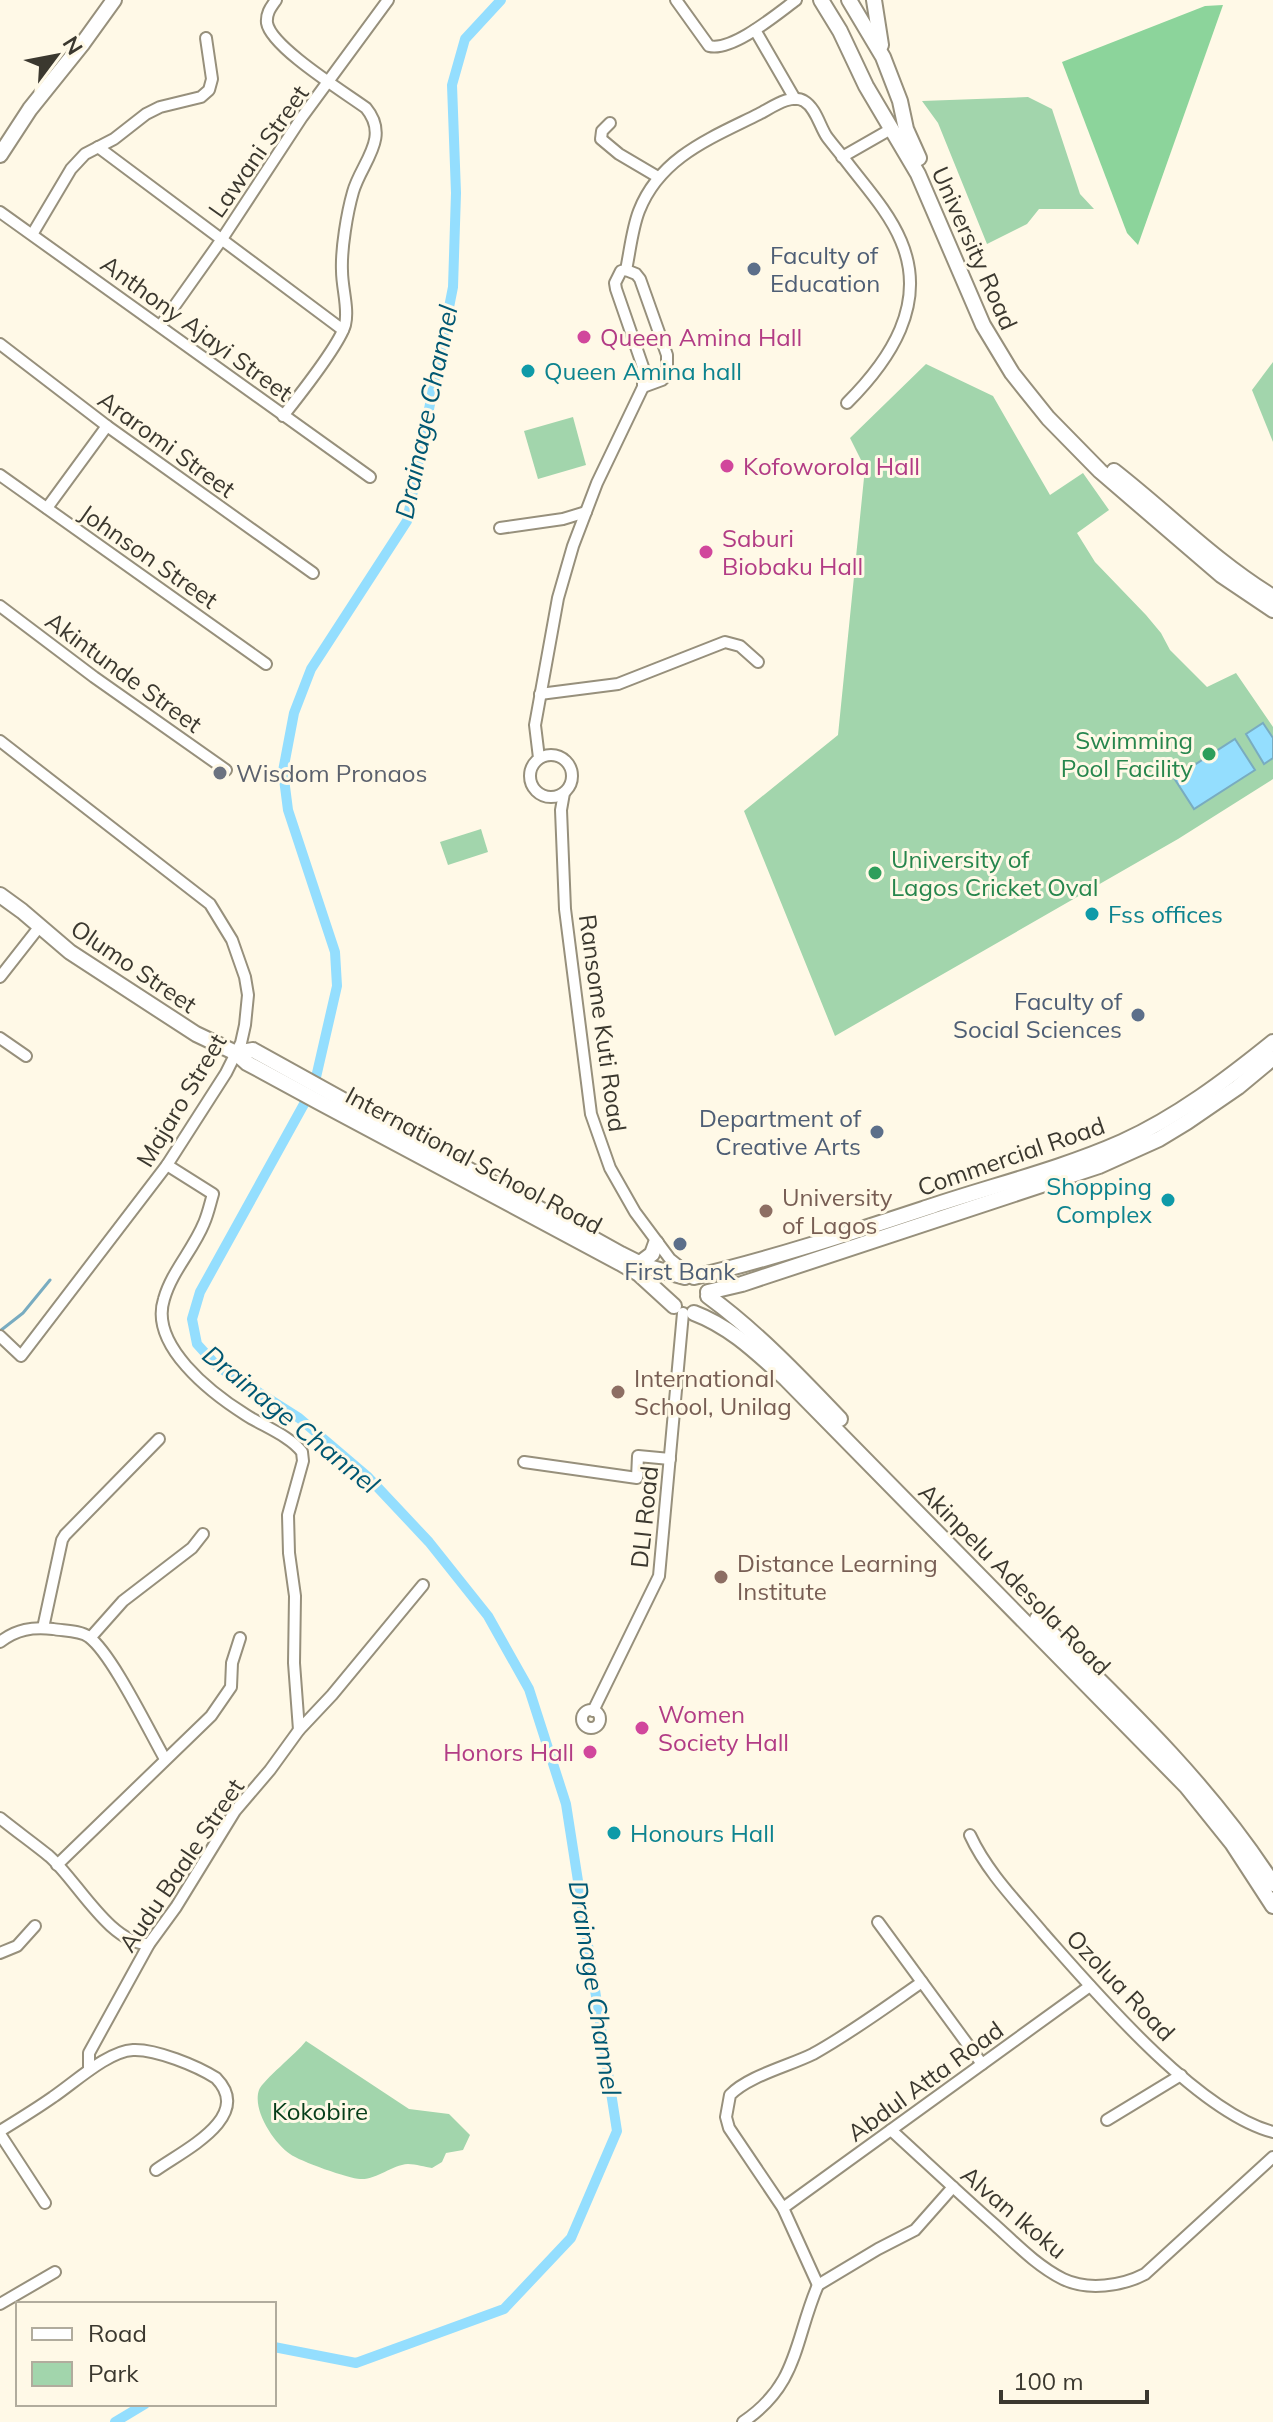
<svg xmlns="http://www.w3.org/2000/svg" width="1273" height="2422" font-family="Mulish,sans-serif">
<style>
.green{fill:#a2d5ac}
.forest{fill:#8cd49b}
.water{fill:#94defe;stroke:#79acc0;stroke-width:2}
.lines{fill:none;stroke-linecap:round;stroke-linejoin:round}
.stream{stroke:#79acc0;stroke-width:3}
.canal{stroke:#94defe;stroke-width:10}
.street-casing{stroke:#97907c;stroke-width:14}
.secondary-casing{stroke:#97907c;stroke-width:18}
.street{stroke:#fff;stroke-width:10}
.secondary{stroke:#fff;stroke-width:14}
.service-dot{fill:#5c6f8a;stroke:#fff9e7;stroke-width:3}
.hotel-dot{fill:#d1479c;stroke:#fff9e7;stroke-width:3}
.culture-dot{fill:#0f9aa8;stroke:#fff9e7;stroke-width:3}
.leisure-dot{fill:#2e9e5b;stroke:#fff9e7;stroke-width:3}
.worship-dot{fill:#6b7280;stroke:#fff9e7;stroke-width:3}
.education-dot{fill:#8d6e63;stroke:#fff9e7;stroke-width:3}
.labels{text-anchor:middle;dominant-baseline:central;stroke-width:6;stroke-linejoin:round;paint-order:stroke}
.street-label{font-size:24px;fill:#3b382f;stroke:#fff9e7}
.service-label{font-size:24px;fill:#4e5e75;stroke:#fff9e7;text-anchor:end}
.hotel-label{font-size:24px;fill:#b23c85;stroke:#fff9e7;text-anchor:start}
.culture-label{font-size:24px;fill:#0d838f;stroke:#fff9e7;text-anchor:start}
.leisure-label{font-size:24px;fill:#27864d;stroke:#fff9e7;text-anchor:end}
.worship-label{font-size:24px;fill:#5b616d;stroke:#fff9e7;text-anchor:start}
.education-label{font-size:24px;fill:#785e54;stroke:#fff9e7;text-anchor:start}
.park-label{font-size:24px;fill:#063e1a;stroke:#fff9e7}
.water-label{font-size:26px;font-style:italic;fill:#005772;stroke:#fff9e7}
</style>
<rect width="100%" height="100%" fill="#fff9e7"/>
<!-- green -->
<g class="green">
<polygon points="1028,97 1052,109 1080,194 1094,209 1039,209 1027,224 987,244 938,123 922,101"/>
<polygon points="1273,362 1273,442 1252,390"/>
<polygon points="926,364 993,396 1050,495 1083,473 1109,510 1077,533 1095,562 1146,615 1161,633 1170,650 1207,687 1236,673 1273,727 1273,779 1178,839 835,1036 744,811 838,735 865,468 850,438"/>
<polygon points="573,417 586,465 538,479 524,431"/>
<polygon points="481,829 488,852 448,865 440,842"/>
<path d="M306,2041L409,2109L449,2114L470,2135L463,2150L446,2153L442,2162L432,2168C425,2167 416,2164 408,2164C391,2165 377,2180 360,2179C350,2179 299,2161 290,2154C274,2143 252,2110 259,2090C263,2080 296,2054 306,2041Z"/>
</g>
<!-- forest -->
<polygon class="forest" points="1223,5 1138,245 1127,233 1062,62 1205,6"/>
<!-- water -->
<g class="water">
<polygon points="1263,723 1273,738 1273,758 1264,764 1246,734"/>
<polygon points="1235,739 1255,770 1194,809 1174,778"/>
</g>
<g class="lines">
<!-- stream -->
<polyline class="stream" points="0,1331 23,1313 50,1280"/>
<!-- canal -->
<g class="canal">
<polyline points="274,2347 356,2363 504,2309 571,2238 617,2131 566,1804 529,1689 488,1616 429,1542 367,1476 299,1418 217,1366 197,1344 192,1319 200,1292 314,1086 337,986 335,952 288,810 283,771 294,713 311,669 407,521 453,287 456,193 452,85 465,39 501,0"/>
<polyline points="115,2422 145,2404"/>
</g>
<defs>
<g id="street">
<path d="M276,0C271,7 266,13 267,23C271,47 344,92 366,108C391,138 361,163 353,192C347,213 341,249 342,271C342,288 349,309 345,325C339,346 298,397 283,416"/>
<path d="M676,0L709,46C732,52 777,14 796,0"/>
<polyline points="755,30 795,99"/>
<polyline points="610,123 602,131 601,139 619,154 658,177"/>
<polyline points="98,147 343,330"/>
<polyline points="842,157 891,129"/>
<polyline points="0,212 370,477"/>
<polyline points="33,233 71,169 85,154 114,139 146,114 160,107 201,97 209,90 212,79 206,38"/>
<polyline points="626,270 636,274 640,279 667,355 667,375 662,380 643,387"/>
<polyline points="161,325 222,239 302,117 388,0"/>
<polyline points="0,344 107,426 313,573"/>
<polyline points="0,475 266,664"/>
<polyline points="47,508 107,426"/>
<polyline points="500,528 563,519 586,512"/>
<polyline points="0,606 94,677 226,770"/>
<polyline points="540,694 618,684 725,642 740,646 758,662"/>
<polyline points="0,741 210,904 232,940 245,977 248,995 245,1025 241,1043 226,1073 167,1165 21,1356 0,1336"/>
<circle cx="551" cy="776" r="21"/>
<path d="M539,758L535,725L558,598L573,546L597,483L643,387V367L616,289L615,283L621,271L626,270C630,251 632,229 639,211C660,157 711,138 759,114C771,108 791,93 804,101C816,108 820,127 827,137C833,145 840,153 846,161C865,186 889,212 901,241C928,304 890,360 847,403"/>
<polyline points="564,793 561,810 565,909 591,1114 610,1168 635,1212 670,1259 690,1275"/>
<polyline points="0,977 40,926"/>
<polyline points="0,1038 26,1056"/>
<path d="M167,1165L213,1194C210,1204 208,1214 204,1223C193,1250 172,1271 164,1299C149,1345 211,1393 246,1415C263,1426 290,1436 302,1452L303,1461L288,1515L289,1553L295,1596L294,1663L299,1730"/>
<polyline points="524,1462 637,1478 638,1456 670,1459"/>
<polyline points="43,1628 62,1540 65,1535 159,1439"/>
<polyline points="91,1637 123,1601 192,1548 203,1534"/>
<path d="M0,1642C17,1629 32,1627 53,1629C63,1631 80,1630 89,1637C112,1654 149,1731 165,1759"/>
<circle cx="591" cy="1719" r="9"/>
<polyline points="593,1711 659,1576 683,1313"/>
<path d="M0,1818C16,1831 33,1843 49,1856C76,1879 110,1945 149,1944"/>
<path d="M970,1835C987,1872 1017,1902 1043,1933C1095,1992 1197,2112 1273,2132"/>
<polyline points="57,1865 211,1716 231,1687 232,1663 240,1638"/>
<polyline points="878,1922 982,2064"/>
<polyline points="0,1953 17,1946 35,1926"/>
<polyline points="89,2070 89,2053 149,1944 176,1907 235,1811 270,1770 299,1730 332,1695 423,1585"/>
<polyline points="1107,2120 1181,2075"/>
<path d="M891,2130C926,2162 960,2194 995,2225C1016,2244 1037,2266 1063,2279C1088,2291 1122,2286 1145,2274L1273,2157"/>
<path d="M0,2131C18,2120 36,2109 53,2097C74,2083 108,2051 133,2050C156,2049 197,2066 216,2078C254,2117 184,2150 156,2170"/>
<polyline points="0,2134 45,2203"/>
<polyline points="783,2208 1090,1986"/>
<path d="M818,2285L783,2208L729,2128L726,2117L730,2095C748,2076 789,2066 813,2054C851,2033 886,2007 922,1982"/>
<polyline points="818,2285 878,2249 915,2230 953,2187"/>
<polyline points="0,2304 55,2272"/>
<path d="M743,2422C799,2384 794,2341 818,2285"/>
</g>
<g id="secondary">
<polyline points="821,0 840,31 866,86 918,174 983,325 1012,373 1048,418 1100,471 1221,575 1273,610"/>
<polyline points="849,0 883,57 900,101 906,129 919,158"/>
<polyline points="874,0 881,45"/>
<polyline points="0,155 30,109 83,43 114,0"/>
<path d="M1114,471C1169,514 1213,560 1273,597"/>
<polyline points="0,895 22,911 70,952 196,1034 236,1053 247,1063 319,1102 620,1263 639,1274 674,1306"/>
<polyline points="236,1053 253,1050 621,1254 645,1266 685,1277"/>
<polyline points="640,1263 652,1254 656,1243"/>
<path d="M694,1277C775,1258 853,1232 932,1206C995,1185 1061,1169 1122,1142C1177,1117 1226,1080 1273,1042"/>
<polyline points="708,1292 742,1284 1099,1166 1159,1139 1187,1122 1238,1087 1273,1058"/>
<path d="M708,1296C756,1331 799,1376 840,1419"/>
<path d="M694,1313C731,1327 757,1353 786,1379L1187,1787L1232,1843L1273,1906"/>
<path d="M1037,1619C1122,1702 1209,1784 1273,1884"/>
</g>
</defs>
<!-- street casing -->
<use href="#street" class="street-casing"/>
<!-- secondary casing -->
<use href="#secondary" class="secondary-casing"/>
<!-- street -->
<use href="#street" class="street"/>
<!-- secondary -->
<use href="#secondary" class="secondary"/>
</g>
<!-- markers -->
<g class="service-dot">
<circle cx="754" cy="269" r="8"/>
<circle cx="1138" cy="1015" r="8"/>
<circle cx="877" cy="1132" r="8"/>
<circle cx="680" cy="1244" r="8"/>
</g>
<g class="hotel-dot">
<circle cx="584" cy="337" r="8"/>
<circle cx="727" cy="466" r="8"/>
<circle cx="706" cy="552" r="8"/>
<circle cx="642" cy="1728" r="8"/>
<circle cx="590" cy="1752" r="8"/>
</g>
<g class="culture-dot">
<circle cx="528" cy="371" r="8"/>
<circle cx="1092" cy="914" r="8"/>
<circle cx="1168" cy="1200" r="8"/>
<circle cx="614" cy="1833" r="8"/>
</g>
<g class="leisure-dot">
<circle cx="1209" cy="754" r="8"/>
<circle cx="875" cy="873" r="8"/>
</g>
<circle class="worship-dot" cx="220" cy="773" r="8"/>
<g class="education-dot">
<circle cx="766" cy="1211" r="8"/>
<circle cx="618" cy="1392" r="8"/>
<circle cx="721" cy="1577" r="8"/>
</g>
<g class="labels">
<!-- street labels -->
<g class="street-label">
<text transform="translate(258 151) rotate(-55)">Lawani Street</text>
<text transform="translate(975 248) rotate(66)">University Road</text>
<text transform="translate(197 328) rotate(36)">Anthony Ajayi Street</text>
<text transform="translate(167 444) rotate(36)">Araromi Street</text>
<text transform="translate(149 556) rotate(35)">Johnson Street</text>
<text transform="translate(124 672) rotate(36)">Akintunde Street</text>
<text transform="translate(134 966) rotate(34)">Olumo Street</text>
<text transform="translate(603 1023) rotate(82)">Ransome Kuti Road</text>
<text transform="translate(181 1100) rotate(-59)">Majaro Street</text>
<text transform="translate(1011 1156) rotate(-19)">Commercial Road</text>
<text transform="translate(474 1160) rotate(28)">International School Road</text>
<text transform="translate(644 1517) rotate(-84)">DLI Road</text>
<text transform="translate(1015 1579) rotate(45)">Akinpelu Adesola Road</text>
<text transform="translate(181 1865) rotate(-56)">Audu Baale Street</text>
<text transform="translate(1121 1985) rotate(46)">Ozolua Road</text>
<text transform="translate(925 2081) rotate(-36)">Abdul Atta Road</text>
<text transform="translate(1014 2212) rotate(40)">Alvan Ikoku</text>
</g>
<!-- service labels -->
<g class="service-label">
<text x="770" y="255" text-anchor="start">Faculty of<tspan x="770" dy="28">Education</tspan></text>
<text x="1122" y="1001">Faculty of<tspan x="1122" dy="28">Social Sciences</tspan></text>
<text x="861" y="1118">Department of<tspan x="861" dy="28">Creative Arts</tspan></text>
<text x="680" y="1271" text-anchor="middle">First Bank</text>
</g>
<!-- hotel labels -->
<g class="hotel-label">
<text x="600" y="337">Queen Amina Hall</text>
<text x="743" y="466">Kofoworola Hall</text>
<text x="722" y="538">Saburi<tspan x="722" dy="28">Biobaku Hall</tspan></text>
<text x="658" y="1714">Women<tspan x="658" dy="28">Society Hall</tspan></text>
<text x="574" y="1752" text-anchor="end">Honors Hall</text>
</g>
<!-- culture labels -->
<g class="culture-label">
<text x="544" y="371">Queen Amina hall</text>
<text x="1108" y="914">Fss offices</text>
<text x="1152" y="1186" text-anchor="end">Shopping<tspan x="1152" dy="28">Complex</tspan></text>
<text x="630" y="1833">Honours Hall</text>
</g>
<!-- leisure labels -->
<g class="leisure-label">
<text x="1193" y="740">Swimming<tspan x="1193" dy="28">Pool Facility</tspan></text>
<text x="891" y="859" text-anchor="start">University of<tspan x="891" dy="28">Lagos Cricket Oval</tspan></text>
</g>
<!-- worship labels -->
<g class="worship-label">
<text x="236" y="773">Wisdom Pronaos</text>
</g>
<!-- education labels -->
<g class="education-label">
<text x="782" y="1197">University<tspan x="782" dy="28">of Lagos</tspan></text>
<text x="634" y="1378">International<tspan x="634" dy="28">School, Unilag</tspan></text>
<text x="737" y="1563">Distance Learning<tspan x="737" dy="28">Institute</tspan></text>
</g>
<!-- park labels -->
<g class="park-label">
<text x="320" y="2111">Kokobire</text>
</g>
<!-- water labels -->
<g class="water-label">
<text transform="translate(426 412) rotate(-78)">Drainage Channel</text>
<text transform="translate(291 1419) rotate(39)">Drainage Channel</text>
<text transform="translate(595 1988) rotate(81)">Drainage Channel</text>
</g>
</g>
<!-- legend -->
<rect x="16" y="2302" width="260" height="104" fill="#fff9e7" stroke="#b1ac9d" stroke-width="2"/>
<rect x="32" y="2328" width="40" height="12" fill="#ffffff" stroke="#b1ac9d" stroke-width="2"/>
<text x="88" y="2342" font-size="24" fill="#3b382f">Road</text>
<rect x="32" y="2362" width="40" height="24" fill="#a2d5ac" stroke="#b1ac9d" stroke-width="2"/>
<text x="88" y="2382" font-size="24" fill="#3b382f">Park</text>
<!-- north arrow -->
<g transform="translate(56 56) rotate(58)" stroke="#fff9e7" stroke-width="6" paint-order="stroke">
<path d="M0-6L14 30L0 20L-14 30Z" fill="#3b382f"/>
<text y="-12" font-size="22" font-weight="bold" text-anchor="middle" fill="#3b382f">N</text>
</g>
<!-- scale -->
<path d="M1001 2390v12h146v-12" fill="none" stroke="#3b382f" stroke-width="4"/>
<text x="1013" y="2390" font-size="24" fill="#3b382f" stroke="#fff9e7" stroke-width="6" paint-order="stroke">100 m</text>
</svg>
